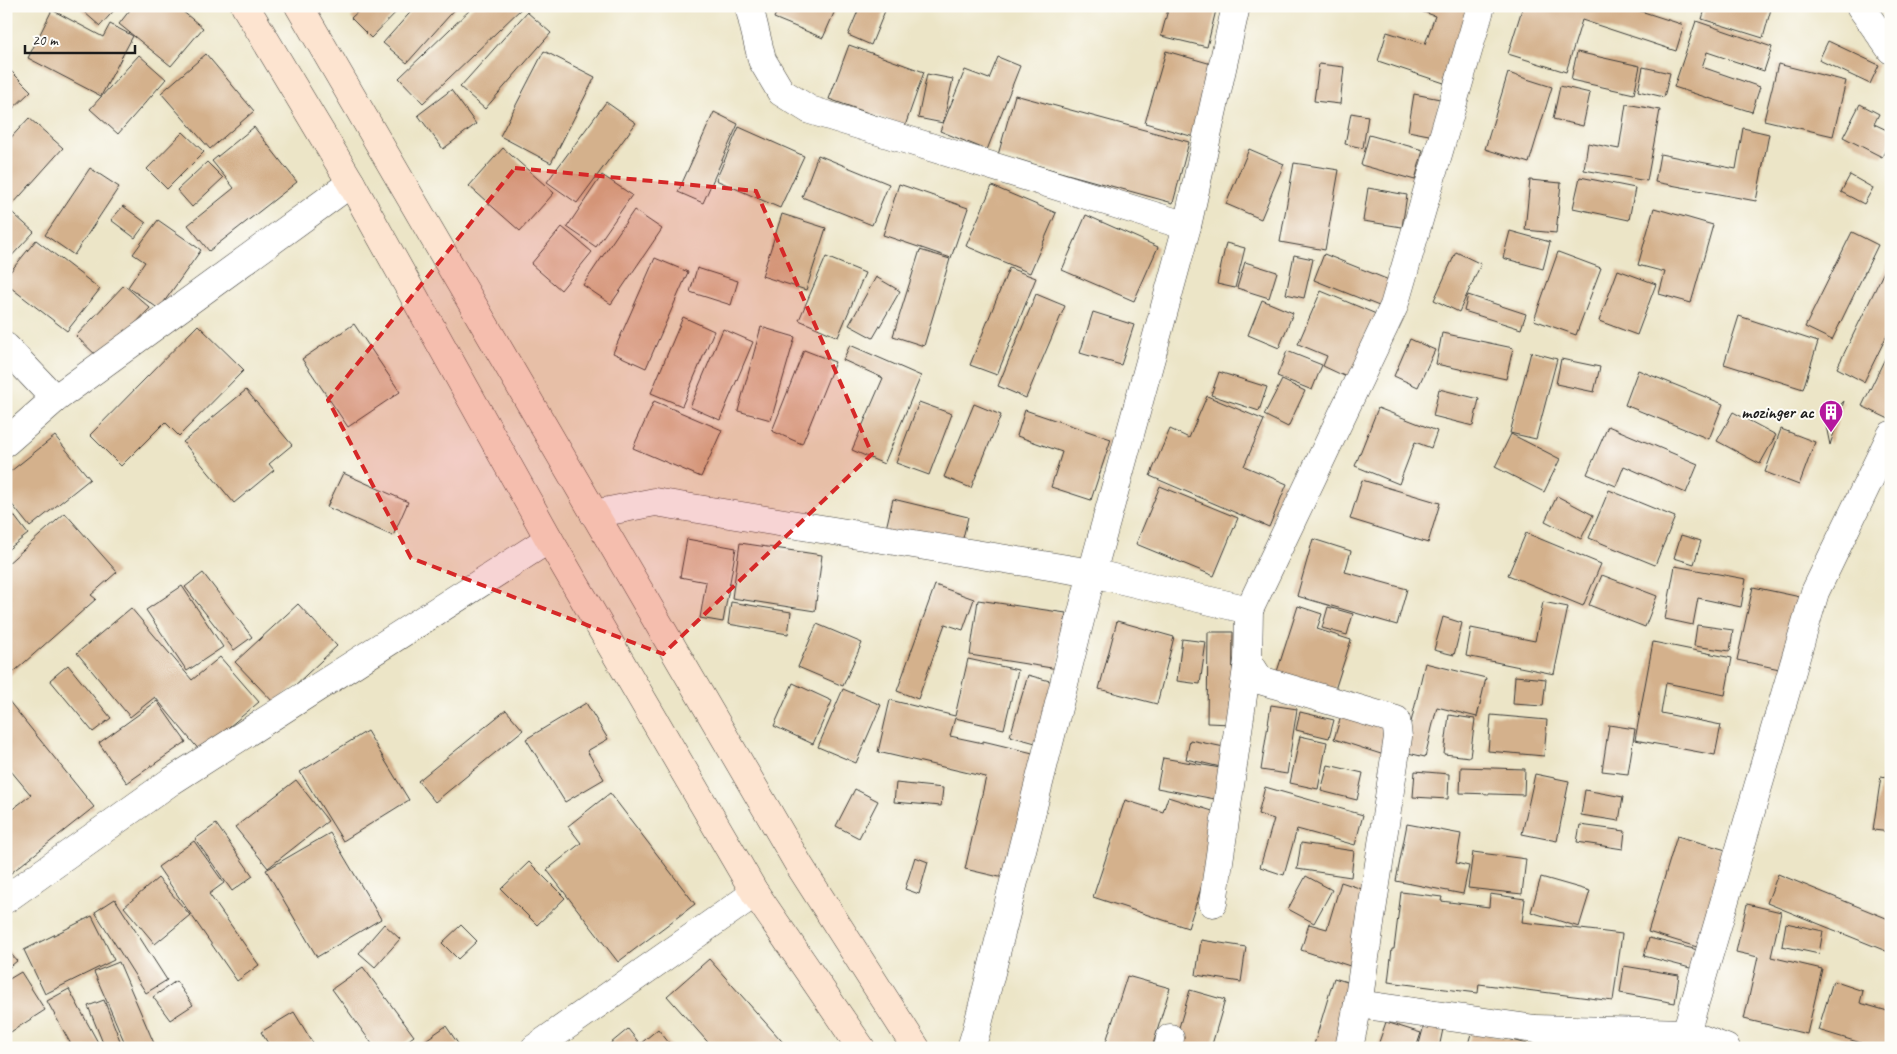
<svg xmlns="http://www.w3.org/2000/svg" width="1897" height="1054" font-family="Caveat,sans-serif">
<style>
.building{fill:#d4b18c}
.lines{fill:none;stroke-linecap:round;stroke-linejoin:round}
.street-casing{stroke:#3b3a36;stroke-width:29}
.secondary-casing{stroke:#3b3a36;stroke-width:29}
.street{stroke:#fff;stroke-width:28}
.secondary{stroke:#fde4d0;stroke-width:28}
.marked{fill:#d62828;fill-opacity:0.2;stroke:#d62828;stroke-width:4;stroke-dasharray:10 6;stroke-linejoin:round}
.labels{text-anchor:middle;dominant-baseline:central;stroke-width:4;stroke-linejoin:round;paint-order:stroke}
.poi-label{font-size:18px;font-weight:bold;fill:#1c1c1c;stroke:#fdfcf7;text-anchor:end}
</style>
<rect width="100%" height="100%" fill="#fdfcf7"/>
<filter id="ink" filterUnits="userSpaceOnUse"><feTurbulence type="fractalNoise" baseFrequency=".02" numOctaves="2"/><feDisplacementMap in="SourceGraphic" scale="10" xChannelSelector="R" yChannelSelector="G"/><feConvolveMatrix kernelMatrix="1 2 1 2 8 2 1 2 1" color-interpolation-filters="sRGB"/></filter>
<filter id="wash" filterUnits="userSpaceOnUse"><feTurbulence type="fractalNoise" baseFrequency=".0096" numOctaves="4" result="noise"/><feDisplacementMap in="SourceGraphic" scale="20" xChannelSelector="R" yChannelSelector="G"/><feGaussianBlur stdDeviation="1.12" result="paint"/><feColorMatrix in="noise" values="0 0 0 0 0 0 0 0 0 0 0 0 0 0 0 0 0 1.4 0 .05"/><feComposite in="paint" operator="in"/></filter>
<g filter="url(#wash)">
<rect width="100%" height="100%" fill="#ece5c7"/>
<g id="blocks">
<!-- building -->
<g class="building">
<polygon points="77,6 118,6 100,26"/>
<polygon points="133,6 176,6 203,28 171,66 119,24"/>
<polygon points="364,6 402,6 371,38 351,18"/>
<polygon points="416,6 458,6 407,63 383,43"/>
<polygon points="474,6 524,6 423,103 399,78"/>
<polygon points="779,6 837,6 823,38 774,18"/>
<polygon points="860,6 887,6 871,45 848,35"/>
<polygon points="1169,6 1217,6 1207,47 1161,36"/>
<polygon points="1469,6 1444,83 1378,61 1387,32 1425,44 1435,16 1407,6"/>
<polygon points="1523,6 1625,6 1684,25 1676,51 1582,20 1566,72 1508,54"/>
<polygon points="1706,6 1763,6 1771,9 1763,38 1702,19"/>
<polygon points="52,10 103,37 110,24 133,36 101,96 28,58"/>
<polygon points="527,12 551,33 485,109 460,87"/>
<polygon points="1696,21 1772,47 1764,71 1707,52 1702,67 1760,87 1752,112 1674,87"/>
<polygon points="1828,41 1879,65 1870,84 1819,60"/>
<polygon points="849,45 924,72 905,126 829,99"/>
<polygon points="544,51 595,77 551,163 500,136"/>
<polygon points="1166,51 1215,65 1194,137 1145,123"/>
<polygon points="1577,52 1640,66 1634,94 1571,80"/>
<polygon points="206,54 254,111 210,149 161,93"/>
<polygon points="139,55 166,79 118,134 90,109"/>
<polygon points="998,57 1020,66 987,150 940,131 965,70 989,79"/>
<polygon points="1319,64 1344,67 1340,104 1314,101"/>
<polygon points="1778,64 1846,81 1833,136 1764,120"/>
<polygon points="6,66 31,91 6,115"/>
<polygon points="1643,67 1670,73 1664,97 1638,91"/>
<polygon points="1508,73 1552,87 1529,163 1485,149"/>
<polygon points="927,74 953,79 943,123 918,118"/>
<polygon points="1560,86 1590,93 1583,126 1553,119"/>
<polygon points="451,90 476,124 443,149 418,115"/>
<polygon points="1414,94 1440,99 1434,136 1408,131"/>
<polygon points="1015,95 1189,142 1173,203 998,155"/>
<polygon points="606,102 636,123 577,203 547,182"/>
<polygon points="1626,104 1660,110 1647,181 1584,170 1588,143 1619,149"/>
<polygon points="1860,104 1879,114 1874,124 1891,132 1891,140 1882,157 1843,137"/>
<polygon points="714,112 738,124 703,203 678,192"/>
<polygon points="1351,113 1368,116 1363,148 1345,144"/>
<polygon points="29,118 63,148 13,204 6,198 6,143"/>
<polygon points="254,127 297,182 209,251 188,225 234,188 212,161"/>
<polygon points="739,127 804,156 780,208 716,180"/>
<polygon points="1743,128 1769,134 1756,201 1655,182 1660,154 1736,169"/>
<polygon points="183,132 204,152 167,189 147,169"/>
<polygon points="1369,135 1423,150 1415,180 1361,165"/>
<polygon points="503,148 554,193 520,231 469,186"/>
<polygon points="1249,149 1284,164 1261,219 1226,204"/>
<polygon points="818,155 889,184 872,225 802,197"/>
<polygon points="207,162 223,178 192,207 177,190"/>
<polygon points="1294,163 1339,170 1325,250 1280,242"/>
<polygon points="90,168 119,187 74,255 45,235"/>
<polygon points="602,175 632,195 596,247 567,227"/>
<polygon points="1850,175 1873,188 1864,204 1841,192"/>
<polygon points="1580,177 1635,188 1629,220 1573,208"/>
<polygon points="1530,180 1561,183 1556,233 1525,230"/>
<polygon points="899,184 968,208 951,258 883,235"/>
<polygon points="992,186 1056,213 1030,273 966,246"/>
<polygon points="1368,188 1407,195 1402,227 1363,221"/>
<polygon points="123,206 146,223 135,238 111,220"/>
<polygon points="6,207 34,232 6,262"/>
<polygon points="1654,208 1713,225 1691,303 1659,294 1665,272 1638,265"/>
<polygon points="634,210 662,229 611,304 583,285"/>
<polygon points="782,214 826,228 806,290 762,276"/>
<polygon points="1086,215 1158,247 1134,301 1062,270"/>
<polygon points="158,220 201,250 159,309 128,287 145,262 133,254"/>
<polygon points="562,227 592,252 561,290 531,264"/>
<polygon points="1510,231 1550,242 1543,269 1503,258"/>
<polygon points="1852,232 1878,245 1832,340 1805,327"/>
<polygon points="36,240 100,289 67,331 6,284 6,277"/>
<polygon points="1226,243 1245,248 1235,288 1217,284"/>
<polygon points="920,250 950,259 924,346 893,336"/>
<polygon points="1456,252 1481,264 1459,312 1434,300"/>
<polygon points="1558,252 1601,268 1576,335 1534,320"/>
<polygon points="1324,254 1394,282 1384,308 1314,280"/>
<polygon points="1294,255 1313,259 1304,298 1286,294"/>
<polygon points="826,257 865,273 838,337 799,320"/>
<polygon points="1891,257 1891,327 1864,382 1837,368"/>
<polygon points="655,258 688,272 646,368 613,353"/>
<polygon points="1245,262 1277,272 1269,298 1237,288"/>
<polygon points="697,268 738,281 731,305 690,292"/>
<polygon points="1009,268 1036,278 997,375 970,365"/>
<polygon points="1618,270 1656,284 1637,335 1599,321"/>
<polygon points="876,277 900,291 873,338 849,325"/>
<polygon points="124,285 150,308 101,360 76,336"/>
<polygon points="1321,291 1381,316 1353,380 1323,366 1327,356 1298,344"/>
<polygon points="1036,294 1065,306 1026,398 998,386"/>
<polygon points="1468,295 1526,314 1521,329 1464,311"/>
<polygon points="1262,300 1293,313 1279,348 1248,335"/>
<polygon points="1093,312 1134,325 1121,365 1080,353"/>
<polygon points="1739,316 1818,342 1803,389 1724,364"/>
<polygon points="683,317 714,331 682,406 651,393"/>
<polygon points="354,324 400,392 348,427 302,359"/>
<polygon points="198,325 244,370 179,436 165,422 121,466 90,435"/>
<polygon points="761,327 795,337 771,420 738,411"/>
<polygon points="723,329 753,342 720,420 690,407"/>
<polygon points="1442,333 1513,348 1506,379 1436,364"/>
<polygon points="1410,339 1435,350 1418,387 1394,376"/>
<polygon points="850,345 921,376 884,464 852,450 883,378 843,360"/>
<polygon points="1891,346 1891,420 1862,406"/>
<polygon points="804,350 835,362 802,444 772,431"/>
<polygon points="1287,351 1322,365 1312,390 1277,376"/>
<polygon points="1531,352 1557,359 1536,439 1510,433"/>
<polygon points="1561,359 1600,367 1594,392 1556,384"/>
<polygon points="1638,370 1723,404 1709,439 1625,405"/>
<polygon points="1219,372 1267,387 1259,411 1211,395"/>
<polygon points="1282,380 1305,391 1288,427 1264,415"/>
<polygon points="1439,389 1479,399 1473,426 1433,416"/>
<polygon points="246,390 292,445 269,464 274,470 234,503 183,442"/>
<polygon points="1207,396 1264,420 1244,466 1287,484 1269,527 1150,476 1170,429 1189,438"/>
<polygon points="654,401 722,430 701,477 633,448"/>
<polygon points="1844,401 1830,445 1825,421"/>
<polygon points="919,402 952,414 929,475 896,463"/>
<polygon points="974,404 1001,415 971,488 944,477"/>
<polygon points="1378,408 1437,431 1431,448 1415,442 1399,484 1355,466"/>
<polygon points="1025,410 1111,439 1091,500 1051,487 1062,452 1017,436"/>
<polygon points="1733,412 1776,435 1760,464 1717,441"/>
<polygon points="1608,426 1698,464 1686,493 1624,466 1616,486 1587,474"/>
<polygon points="1781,429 1815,442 1799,485 1765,472"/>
<polygon points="1511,434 1560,459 1544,492 1495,467"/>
<polygon points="55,436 90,479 30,527 6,497 6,475"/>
<polygon points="343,473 408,502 393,536 327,507"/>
<polygon points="1362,480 1440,503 1428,543 1350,519"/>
<polygon points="1160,486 1238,518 1214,576 1136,544"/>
<polygon points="1609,490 1675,517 1655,565 1589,538"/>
<polygon points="1557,496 1593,515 1581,539 1545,521"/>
<polygon points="893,499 968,517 959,555 884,537"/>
<polygon points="6,505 28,534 6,551"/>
<polygon points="65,513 117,572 91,595 96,599 7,678 6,565"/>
<polygon points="1526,533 1601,564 1583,606 1508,575"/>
<polygon points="1681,535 1701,541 1694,564 1674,558"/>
<polygon points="687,539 736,548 723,622 700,618 706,582 680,577"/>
<polygon points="1313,539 1351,551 1345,572 1407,589 1397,625 1297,596"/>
<polygon points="740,543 822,555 815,611 732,598"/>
<polygon points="1675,566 1746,579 1741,607 1698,598 1693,625 1665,619"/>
<polygon points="203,573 252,637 234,650 185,587"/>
<polygon points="1602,575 1657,596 1645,627 1589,605"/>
<polygon points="935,585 974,599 963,630 945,624 918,699 897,691"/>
<polygon points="182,586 223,647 187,671 146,610"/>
<polygon points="1753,587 1805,598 1789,671 1737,660"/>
<polygon points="978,600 1066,613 1058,669 970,655"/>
<polygon points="731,602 791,612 788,634 728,624"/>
<polygon points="1543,602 1568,607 1554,674 1466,656 1471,628 1535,641"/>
<polygon points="298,604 337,646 275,704 235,662"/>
<polygon points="1298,606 1322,614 1317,629 1351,640 1332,699 1274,681"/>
<polygon points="1328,607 1353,614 1347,635 1322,628"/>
<polygon points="131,608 192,680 220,657 259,702 200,751 155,697 130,717 77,653"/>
<polygon points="1443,617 1462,623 1454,655 1434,650"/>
<polygon points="1117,621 1174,637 1157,704 1099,689"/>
<polygon points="817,624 862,643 843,686 798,667"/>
<polygon points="1697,625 1733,630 1730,651 1694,646"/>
<polygon points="1208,632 1233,632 1232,724 1207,723"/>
<polygon points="1182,639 1206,642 1200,684 1177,681"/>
<polygon points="1653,642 1732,658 1725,695 1666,683 1661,713 1721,725 1715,755 1635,740"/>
<polygon points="968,659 1018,670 1004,729 955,718 950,736 983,743 983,741 1037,754 1008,879 965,869 986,777 878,752 890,700 955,716"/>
<polygon points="1425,663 1486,678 1477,717 1437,707 1425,757 1404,752"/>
<polygon points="68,665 111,718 93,732 50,680"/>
<polygon points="1028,675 1057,683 1039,744 1010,736"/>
<polygon points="1515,676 1546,679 1543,706 1513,704"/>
<polygon points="793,683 832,701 813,744 774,726"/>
<polygon points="843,689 881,705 856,763 818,747"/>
<polygon points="8,700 94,807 6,877 6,814 31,795 6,765 6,701"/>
<polygon points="157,701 186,742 127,783 99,743"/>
<polygon points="586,703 608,739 587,751 604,779 565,802 526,739"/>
<polygon points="1271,705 1297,709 1287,774 1261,770"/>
<polygon points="506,710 523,730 435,802 418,781"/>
<polygon points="1300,712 1334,720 1329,738 1296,730"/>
<polygon points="1342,713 1392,729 1384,755 1334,739"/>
<polygon points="1449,715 1475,719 1470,757 1444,754"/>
<polygon points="1491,715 1547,720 1544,756 1488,751"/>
<polygon points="1609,725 1635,729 1628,774 1602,771"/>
<polygon points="367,731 409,800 343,841 300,772"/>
<polygon points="1300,736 1327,742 1318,789 1290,783"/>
<polygon points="1190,740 1229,748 1225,768 1186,759"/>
<polygon points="1163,758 1226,769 1220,800 1157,788"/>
<polygon points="1328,765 1363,773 1357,800 1321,791"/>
<polygon points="1461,767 1525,769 1524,795 1460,793"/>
<polygon points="1415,771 1449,774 1448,799 1413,797"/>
<polygon points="1535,774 1569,781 1557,841 1522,834"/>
<polygon points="1881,776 1891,778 1891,832 1873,830"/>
<polygon points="296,780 328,821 268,868 235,827"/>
<polygon points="896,783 943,788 941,806 894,802"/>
<polygon points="1265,787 1363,815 1355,845 1297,829 1284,875 1260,867 1274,819 1258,814"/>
<polygon points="855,789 878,801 859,838 836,826"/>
<polygon points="1585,790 1623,797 1619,821 1581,815"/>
<polygon points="610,793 695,904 618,962 547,870 581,843 568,826"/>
<polygon points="1168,797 1225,815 1188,928 1093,897 1125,800 1163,812"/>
<polygon points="216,824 253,876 232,891 195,839"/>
<polygon points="1407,824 1461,834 1456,863 1469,866 1463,894 1396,881"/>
<polygon points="1580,825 1625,831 1623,849 1577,842"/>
<polygon points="330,833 381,919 317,957 266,870"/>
<polygon points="1677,836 1726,850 1697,947 1648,932"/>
<polygon points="194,841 224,883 209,894 259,965 237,981 158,867"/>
<polygon points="1301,843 1354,851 1351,877 1297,869"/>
<polygon points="1473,852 1526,859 1522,894 1468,888"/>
<polygon points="915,857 928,862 919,894 905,889"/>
<polygon points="529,862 565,898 537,925 501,889"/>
<polygon points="1778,874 1891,920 1891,953 1767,903"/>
<polygon points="1306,876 1332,890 1314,923 1288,909"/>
<polygon points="1541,877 1590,891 1579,927 1531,912"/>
<polygon points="158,878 190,915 155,944 124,907"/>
<polygon points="1341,882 1377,894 1353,967 1301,950 1309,924 1327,929"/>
<polygon points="1401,892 1442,897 1441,901 1489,907 1490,894 1525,899 1522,922 1622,934 1613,1001 1479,984 1478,993 1388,982 1392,949 1394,949"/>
<polygon points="115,899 167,980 146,993 95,912"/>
<polygon points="1747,904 1781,912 1771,957 1822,969 1807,1034 1744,1019 1758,957 1736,952"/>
<polygon points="92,916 114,960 45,994 24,950"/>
<polygon points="1786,923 1823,931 1819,954 1782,946"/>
<polygon points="384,924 400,939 375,967 359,953"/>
<polygon points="461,925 477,941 458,959 442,943"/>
<polygon points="1649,938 1698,950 1694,969 1644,956"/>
<polygon points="1201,940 1246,947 1241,982 1196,975"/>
<polygon points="6,948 17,961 6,970"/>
<polygon points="709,959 788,1048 713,1048 667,996"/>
<polygon points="119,962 156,1048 127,1048 94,972"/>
<polygon points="1624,966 1679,975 1675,1003 1620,993"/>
<polygon points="363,967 414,1036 398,1048 375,1048 332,989"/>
<polygon points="21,972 45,1010 6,1035 6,981"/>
<polygon points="1127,976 1170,988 1152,1048 1104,1048"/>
<polygon points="1334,978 1363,987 1345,1048 1313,1048"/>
<polygon points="176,981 193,1005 170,1020 153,997"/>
<polygon points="1833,981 1863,991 1860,1003 1891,1012 1891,1048 1859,1048 1861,1043 1818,1030"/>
<polygon points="69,989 101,1048 73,1048 47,1001"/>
<polygon points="1190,990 1225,1000 1211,1048 1173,1048"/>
<polygon points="104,1000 123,1048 105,1048 88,1006"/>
<polygon points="294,1012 316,1048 271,1048 261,1032"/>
<polygon points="1386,1022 1421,1033 1416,1048 1377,1048"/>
<polygon points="1424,1025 1443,1029 1439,1048 1418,1048"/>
<polygon points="446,1026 461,1048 414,1048"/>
<polygon points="628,1029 640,1044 658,1029 673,1048 605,1048"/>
<polygon points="1472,1030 1527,1044 1526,1048 1467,1048"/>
</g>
</g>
</g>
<g filter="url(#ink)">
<use href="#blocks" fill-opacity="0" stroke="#3b3a36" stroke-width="1"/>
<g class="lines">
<defs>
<g id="street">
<polyline points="749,6 762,60 781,92 810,110 1187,226"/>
<polyline points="1860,6 1891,50"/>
<polyline points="6,347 55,399"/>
<polyline points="6,442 55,399 351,183"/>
<polyline points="594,514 655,502 1092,573 1249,610 1394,306 1481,6"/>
<polyline points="1249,610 1248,661 1260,680 1396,720 1398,737 1358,1004 1349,1048"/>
<polyline points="6,899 170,782 549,539"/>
<polyline points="1213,903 1248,661"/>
<polyline points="1358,1004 1535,1029 1686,1033 1726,1048"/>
<polyline points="1686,1033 1815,592 1891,435"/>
<polyline points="535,1048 755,893"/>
<polyline points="971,1048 976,1032 1092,573 1187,226 1236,6"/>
<polyline points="1168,1048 1170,1038"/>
</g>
<g id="secondary">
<polyline points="245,6 351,183 549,539 755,893 861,1048"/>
<polyline points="299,6 799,865 916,1048"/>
</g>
</defs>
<!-- street casing -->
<use href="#street" class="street-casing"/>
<!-- secondary casing -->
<use href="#secondary" class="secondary-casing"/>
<!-- street -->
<use href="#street" class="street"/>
<!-- secondary -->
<use href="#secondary" class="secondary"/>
</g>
</g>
<!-- marked area -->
<path class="marked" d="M515,168L756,191L872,454L663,654L411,558L328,400Z"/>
<!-- icons -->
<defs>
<symbol id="building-pin" viewBox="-11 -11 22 30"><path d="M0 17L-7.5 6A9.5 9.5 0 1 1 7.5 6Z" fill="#b5179e" stroke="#fdfcf7"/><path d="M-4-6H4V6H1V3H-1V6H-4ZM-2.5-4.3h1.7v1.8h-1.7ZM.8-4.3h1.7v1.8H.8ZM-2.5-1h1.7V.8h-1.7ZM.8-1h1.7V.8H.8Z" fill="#fff"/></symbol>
</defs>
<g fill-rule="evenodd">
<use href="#building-pin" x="1817" y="398" width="28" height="38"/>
</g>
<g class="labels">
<!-- poi labels -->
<g class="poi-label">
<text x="1814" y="412">mozinger ac</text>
</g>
</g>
<!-- margin -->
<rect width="1897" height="1054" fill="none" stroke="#fdfcf7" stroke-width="25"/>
<!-- scale -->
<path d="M25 45v8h110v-8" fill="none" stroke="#1c1c1c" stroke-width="2.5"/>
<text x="32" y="45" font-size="15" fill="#1c1c1c" stroke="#fdfcf7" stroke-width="4" paint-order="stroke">20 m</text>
</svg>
